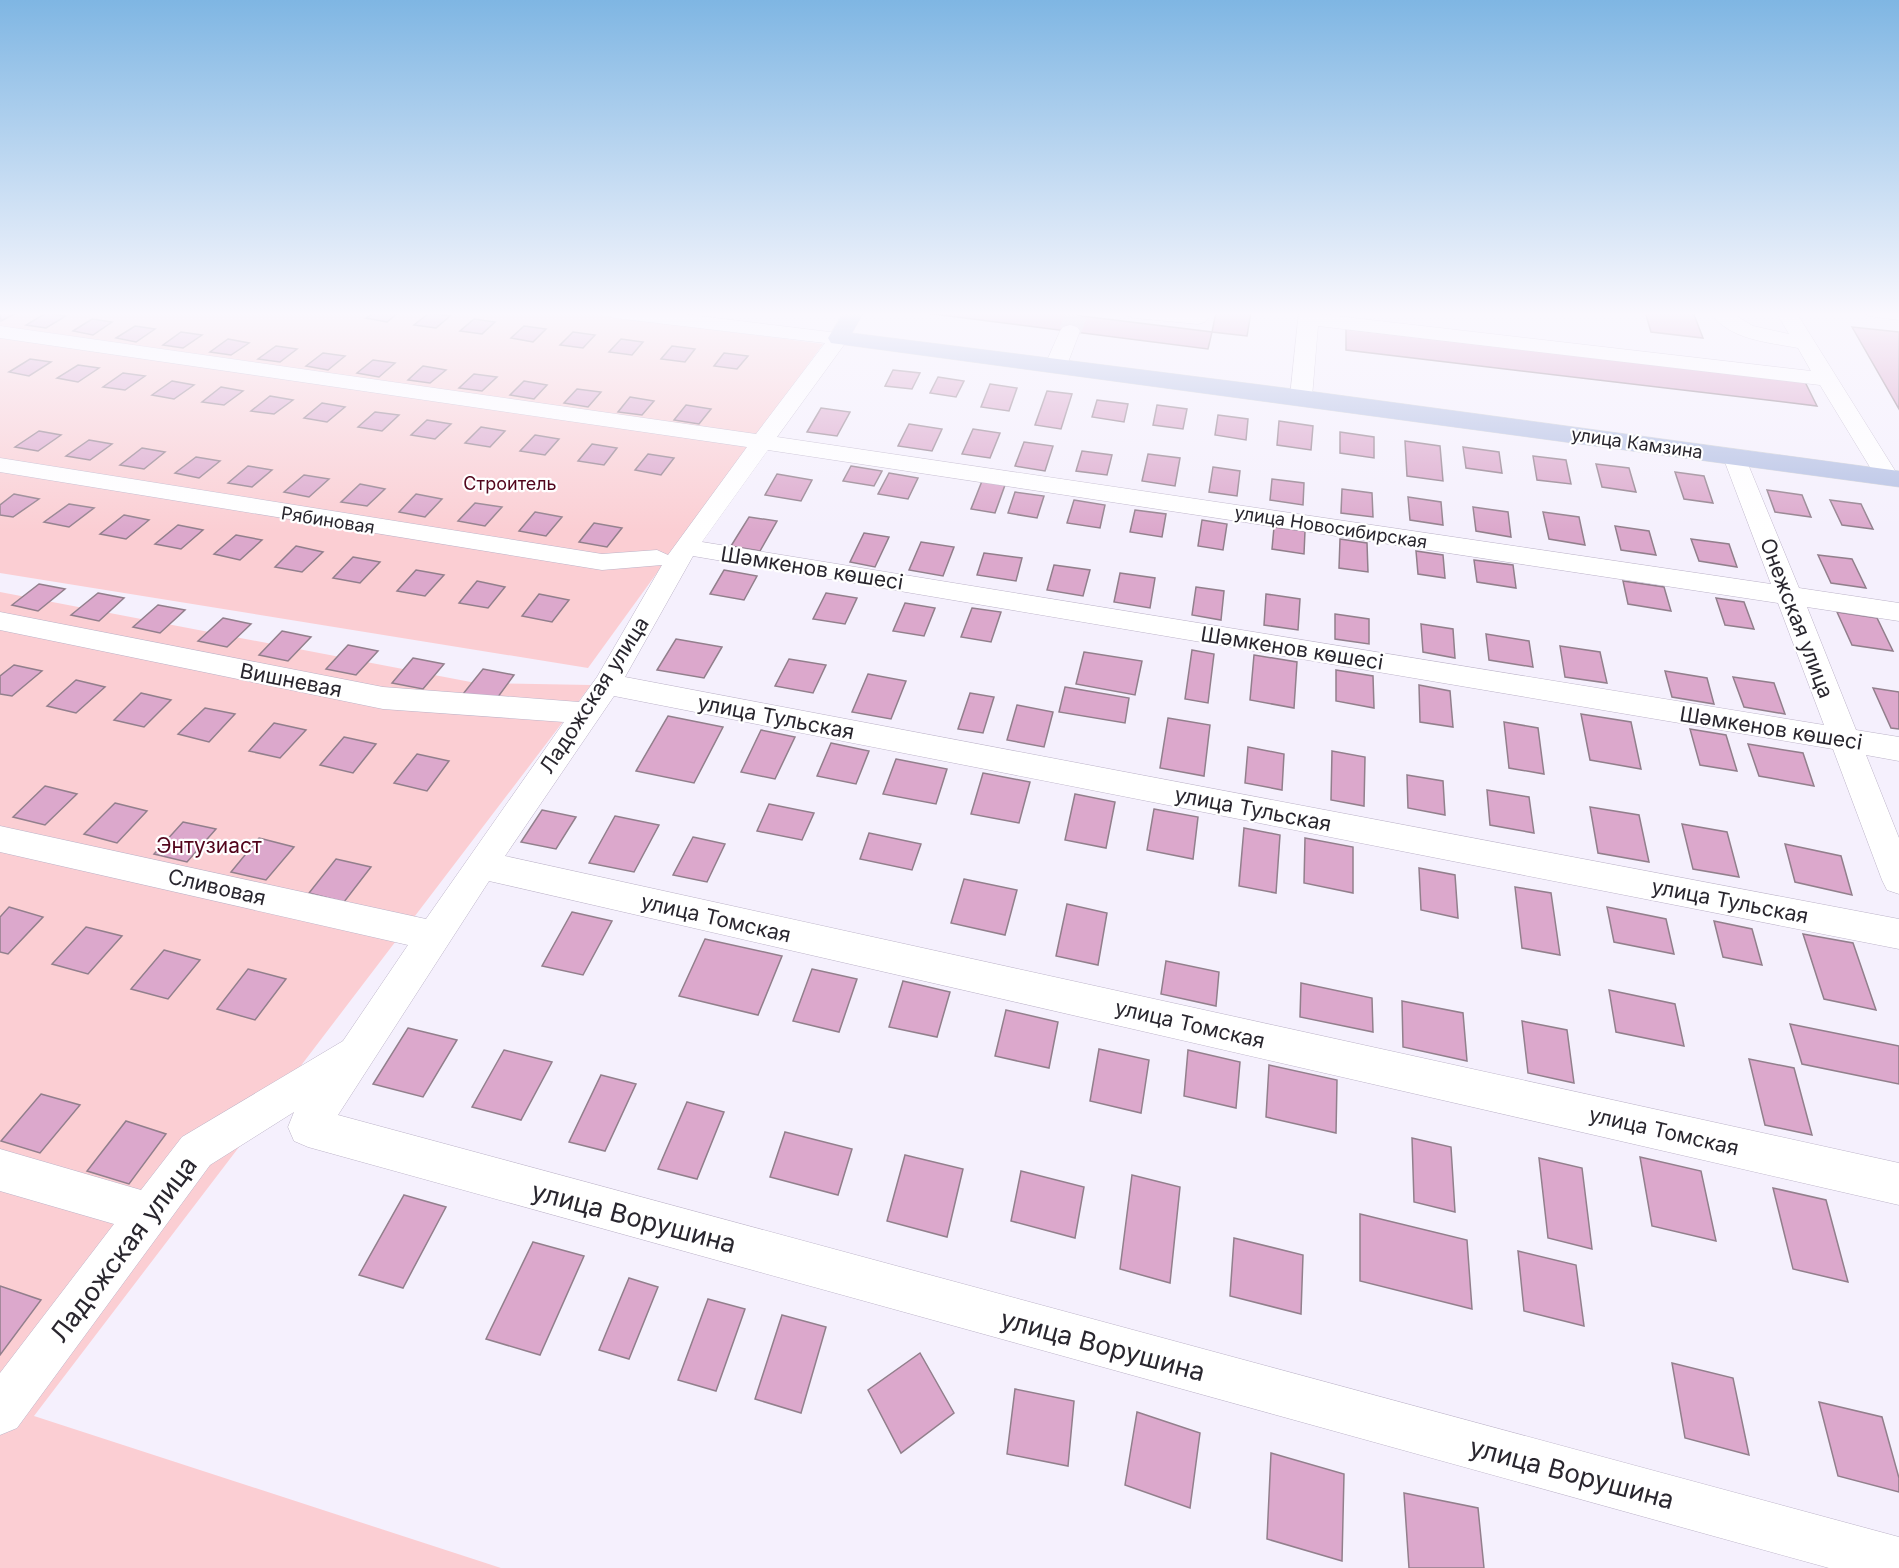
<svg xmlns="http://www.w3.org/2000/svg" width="1899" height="1568" font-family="Inter,sans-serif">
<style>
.green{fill:#fbced3}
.building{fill:#dca8cc;stroke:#927f8c;stroke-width:1.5}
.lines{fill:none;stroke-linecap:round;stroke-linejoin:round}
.minor-tunnel{stroke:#ccc8d4;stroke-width:22;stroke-dasharray:22 11;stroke-linecap:butt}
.minor-casing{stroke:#bcb3c8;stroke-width:1}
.major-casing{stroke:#d4d4d5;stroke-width:1}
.minor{fill:#fff;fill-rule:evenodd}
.major{fill:#b3bfe3;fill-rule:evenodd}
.labels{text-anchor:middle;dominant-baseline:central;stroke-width:4.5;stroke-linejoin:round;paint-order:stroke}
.far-street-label{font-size:18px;fill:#29262e;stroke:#fff}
.far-park-label{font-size:18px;fill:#52051c;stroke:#fff}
.street-label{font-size:21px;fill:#29262e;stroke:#fff}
.park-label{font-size:21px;fill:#52051c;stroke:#fff}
.near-street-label{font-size:26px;fill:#29262e;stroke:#fff}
</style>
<rect width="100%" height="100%" fill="#f5f0fd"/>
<!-- green -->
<g class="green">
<polygon points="0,312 578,312 823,344 588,668 0,573"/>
<polygon points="0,592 476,683 591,685 34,1416 501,1568 0,1568"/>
</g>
<!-- building -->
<g class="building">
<polygon points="0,312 18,312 1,321"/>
<polygon points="375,312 399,312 387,322 366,318"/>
<polygon points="917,312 1049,312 1212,332 1208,349"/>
<polygon points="1216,312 1251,312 1247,336 1212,332"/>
<polygon points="1645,312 1693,312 1703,338 1651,332"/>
<polygon points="46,313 66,316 46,328 26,325"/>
<polygon points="429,313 450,316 436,328 414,325"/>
<polygon points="92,319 112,322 93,335 73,331"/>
<polygon points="474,319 495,322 482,334 460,331"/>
<polygon points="135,326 155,329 136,342 116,338"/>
<polygon points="524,326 546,329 533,342 511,338"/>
<polygon points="1852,327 1899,332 1899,409"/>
<polygon points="1346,329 1805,382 1817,406 1346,350"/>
<polygon points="181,332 202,335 183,348 163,345"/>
<polygon points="573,332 595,335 583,348 560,345"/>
<polygon points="228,339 249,343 231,355 210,352"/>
<polygon points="621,339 643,342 632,355 609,352"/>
<polygon points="276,346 297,349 280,362 258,359"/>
<polygon points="672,346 695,349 685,362 661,359"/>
<polygon points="323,353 345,356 328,370 306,366"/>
<polygon points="724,353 748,356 737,369 714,366"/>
<polygon points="30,359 51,362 29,376 9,372"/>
<polygon points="373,360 395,363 379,377 357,373"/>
<polygon points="78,365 99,368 78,382 57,378"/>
<polygon points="423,366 446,370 430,383 408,380"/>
<polygon points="893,370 920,373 912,389 885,386"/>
<polygon points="123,373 145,376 125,390 103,387"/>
<polygon points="474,374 497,377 482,391 459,388"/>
<polygon points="938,377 964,381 956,397 930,393"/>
<polygon points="172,381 194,385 174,399 152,395"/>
<polygon points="524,381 547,385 534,399 510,395"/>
<polygon points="990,384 1017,388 1009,411 981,407"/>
<polygon points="221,387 243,391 224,405 202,402"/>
<polygon points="577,389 601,392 588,407 564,403"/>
<polygon points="1047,391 1072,394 1061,429 1035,425"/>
<polygon points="270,396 293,400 274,414 251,411"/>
<polygon points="630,397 654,401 642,415 618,412"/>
<polygon points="1097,400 1128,404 1124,422 1092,417"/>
<polygon points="322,403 345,407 327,422 304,418"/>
<polygon points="686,405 711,409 699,424 674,420"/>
<polygon points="1157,405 1187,409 1183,429 1153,425"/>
<polygon points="821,408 850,412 837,436 807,432"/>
<polygon points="375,412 399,415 382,431 358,427"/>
<polygon points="1218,415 1248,419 1246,440 1215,435"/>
<polygon points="427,420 451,424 435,439 411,435"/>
<polygon points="1279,421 1313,426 1311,450 1277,445"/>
<polygon points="909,424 942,429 932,451 898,446"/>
<polygon points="481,427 505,431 490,447 465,443"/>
<polygon points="973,429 1000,433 990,458 962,454"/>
<polygon points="39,431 61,435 38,451 15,447"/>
<polygon points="1340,432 1374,437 1374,458 1340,453"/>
<polygon points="535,435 559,439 545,455 520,451"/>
<polygon points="89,440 112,444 90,460 66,456"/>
<polygon points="1405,441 1440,446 1443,481 1407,476"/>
<polygon points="1024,442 1053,446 1045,471 1015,466"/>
<polygon points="592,444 617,448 604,465 578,461"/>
<polygon points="1463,447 1499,452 1502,473 1466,468"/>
<polygon points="142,448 165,452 144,469 120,465"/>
<polygon points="1082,451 1112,455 1107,475 1076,471"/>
<polygon points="648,454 674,458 661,475 635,470"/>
<polygon points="1148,454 1180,458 1175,486 1142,481"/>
<polygon points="1533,456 1566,460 1571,484 1537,480"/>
<polygon points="196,457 220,461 199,478 175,473"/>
<polygon points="1596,464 1629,468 1636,492 1602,487"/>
<polygon points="248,466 272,470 252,487 228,483"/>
<polygon points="851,466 882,471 874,486 843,481"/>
<polygon points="1213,467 1240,471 1237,496 1209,492"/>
<polygon points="1675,472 1704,476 1713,503 1684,499"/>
<polygon points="889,473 918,478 908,499 878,494"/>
<polygon points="777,474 812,480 801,501 765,495"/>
<polygon points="304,475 329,479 309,497 284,492"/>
<polygon points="1272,479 1304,483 1303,505 1270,500"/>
<polygon points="982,481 1005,485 995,513 971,509"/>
<polygon points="360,484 385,489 367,506 341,502"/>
<polygon points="1342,489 1372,493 1373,517 1341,513"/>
<polygon points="1767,490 1802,495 1811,517 1775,512"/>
<polygon points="1015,492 1044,496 1037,518 1008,513"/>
<polygon points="14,494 39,499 13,517 0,515 0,505"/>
<polygon points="416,494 442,499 425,517 399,512"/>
<polygon points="1408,497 1441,502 1443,525 1410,520"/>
<polygon points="1074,500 1105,505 1100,528 1067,523"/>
<polygon points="1830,500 1861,504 1873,529 1842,525"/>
<polygon points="475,503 502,507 485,526 458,521"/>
<polygon points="69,504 94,508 69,527 44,522"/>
<polygon points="1473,507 1508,512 1511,537 1476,531"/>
<polygon points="1135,510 1166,514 1162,537 1130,532"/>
<polygon points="535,512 562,517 546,536 519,531"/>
<polygon points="1543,512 1579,517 1585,545 1549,539"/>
<polygon points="124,515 149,520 126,539 100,534"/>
<polygon points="749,517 777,521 760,551 731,546"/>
<polygon points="1202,520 1227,524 1223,550 1198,546"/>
<polygon points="594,523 622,528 607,547 579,542"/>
<polygon points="178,525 203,530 181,549 155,544"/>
<polygon points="1615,526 1649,531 1656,555 1621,550"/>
<polygon points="1274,527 1305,531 1304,554 1272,549"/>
<polygon points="864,533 889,537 875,567 850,562"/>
<polygon points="236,535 262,540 240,560 214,554"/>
<polygon points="1340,539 1367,543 1368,572 1339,568"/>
<polygon points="1691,539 1729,544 1737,567 1699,561"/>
<polygon points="921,542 954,547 943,576 909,570"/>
<polygon points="296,546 323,552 302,572 275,567"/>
<polygon points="1416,551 1443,555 1445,578 1418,574"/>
<polygon points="984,553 1022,558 1016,581 977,575"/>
<polygon points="1818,555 1852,559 1866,588 1831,583"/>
<polygon points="353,557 380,562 360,583 333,578"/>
<polygon points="1474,560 1513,565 1516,588 1477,582"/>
<polygon points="1054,565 1090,570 1083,596 1047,590"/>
<polygon points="416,570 444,575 425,596 397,591"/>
<polygon points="724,570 757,576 744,600 710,594"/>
<polygon points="1120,573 1155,578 1150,608 1114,602"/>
<polygon points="477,581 505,587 488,608 459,603"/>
<polygon points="1623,581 1664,587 1671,611 1628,604"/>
<polygon points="39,584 65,589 38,611 12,605"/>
<polygon points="1196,587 1224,591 1221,620 1192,615"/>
<polygon points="98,593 124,598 99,621 71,615"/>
<polygon points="826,593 857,598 845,624 813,619"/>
<polygon points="539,594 569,600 552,622 522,616"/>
<polygon points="1266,594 1300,599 1298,630 1264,625"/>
<polygon points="1716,598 1744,602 1754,629 1725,625"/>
<polygon points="905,603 935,608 924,636 893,631"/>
<polygon points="158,605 185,610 160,633 133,627"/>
<polygon points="972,608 1001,612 991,642 961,637"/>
<polygon points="1837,612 1877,618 1893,651 1852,645"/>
<polygon points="1335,614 1369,619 1369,644 1335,639"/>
<polygon points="223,618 251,624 227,647 198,641"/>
<polygon points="1421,624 1453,629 1455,658 1423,652"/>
<polygon points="282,631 311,637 288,661 259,655"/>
<polygon points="1486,634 1529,641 1533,667 1489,660"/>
<polygon points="676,639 722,647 704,678 657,670"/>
<polygon points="348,645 378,651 356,675 326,669"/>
<polygon points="1560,646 1600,652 1607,683 1565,677"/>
<polygon points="1192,650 1214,654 1208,703 1185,699"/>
<polygon points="1084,652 1142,661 1135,695 1076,684"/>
<polygon points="1254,655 1297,662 1294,708 1250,700"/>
<polygon points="413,658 444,664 423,689 392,683"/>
<polygon points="789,659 826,665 813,693 775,686"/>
<polygon points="14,665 42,671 12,696 0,694 0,676"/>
<polygon points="483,669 514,675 495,701 463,694"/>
<polygon points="1336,670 1373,676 1374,708 1336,701"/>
<polygon points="1665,671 1707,678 1714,704 1672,697"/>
<polygon points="868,674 906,681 891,719 852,712"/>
<polygon points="1733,677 1774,683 1785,714 1744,707"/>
<polygon points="76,680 105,687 76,713 47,706"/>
<polygon points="1419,685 1450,691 1453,727 1420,722"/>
<polygon points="1065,687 1129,698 1125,723 1059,712"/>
<polygon points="1873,688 1899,692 1899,729 1891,728"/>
<polygon points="141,693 171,700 144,727 114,720"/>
<polygon points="970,693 994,697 983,733 958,729"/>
<polygon points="1017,705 1053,712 1044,747 1007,740"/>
<polygon points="205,708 235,714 209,742 178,734"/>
<polygon points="1581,714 1631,722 1641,769 1590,760"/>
<polygon points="668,716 723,727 694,783 636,771"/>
<polygon points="1168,718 1210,725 1204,776 1160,768"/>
<polygon points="1504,722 1538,728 1544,774 1509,768"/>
<polygon points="274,723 306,730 280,758 249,751"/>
<polygon points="1690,729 1726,735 1737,771 1700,765"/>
<polygon points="761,730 795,737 775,779 741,772"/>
<polygon points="344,737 376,744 353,773 320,765"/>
<polygon points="831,743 869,751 856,784 817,776"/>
<polygon points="1748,744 1803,753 1814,786 1759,776"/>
<polygon points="1248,747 1284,754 1282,790 1245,783"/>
<polygon points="1332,751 1365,757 1364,806 1331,800"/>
<polygon points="417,754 449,761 427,791 394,783"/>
<polygon points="896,759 947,769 936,804 883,794"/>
<polygon points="983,773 1030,782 1019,823 971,814"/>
<polygon points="1407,775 1443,781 1445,815 1408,808"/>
<polygon points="45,786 77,794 45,825 13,817"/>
<polygon points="1487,790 1529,797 1534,833 1490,825"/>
<polygon points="1075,794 1115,802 1106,848 1065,840"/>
<polygon points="115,803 147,811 117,843 84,834"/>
<polygon points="769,804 814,813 802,840 757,831"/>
<polygon points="1590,807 1639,815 1649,862 1598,853"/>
<polygon points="1154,809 1198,817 1193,859 1147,850"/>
<polygon points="542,810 576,817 556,849 521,842"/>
<polygon points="615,816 659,825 634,872 589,863"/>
<polygon points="183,822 216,829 187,862 154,854"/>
<polygon points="1682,824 1727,832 1739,877 1693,869"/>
<polygon points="1244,828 1280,835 1276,893 1239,886"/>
<polygon points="869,833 921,844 912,870 860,859"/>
<polygon points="693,837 725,844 707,882 673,875"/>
<polygon points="259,838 294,847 266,880 231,872"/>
<polygon points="1305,838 1353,847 1353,893 1304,883"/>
<polygon points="1785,844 1841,856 1852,895 1795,882"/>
<polygon points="336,859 371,867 344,902 309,893"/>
<polygon points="1419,868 1455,875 1458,918 1421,910"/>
<polygon points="964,879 1017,890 1005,935 951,923"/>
<polygon points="1515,887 1551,893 1560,955 1522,948"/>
<polygon points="1067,904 1107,913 1098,965 1056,956"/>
<polygon points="9,907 43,917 8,954 0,952 0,917"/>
<polygon points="1607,907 1666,919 1674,954 1614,942"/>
<polygon points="572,912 612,921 583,975 542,966"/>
<polygon points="1714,921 1752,929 1762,965 1723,957"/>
<polygon points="86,927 122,936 88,974 52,964"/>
<polygon points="1803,934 1853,943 1876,1010 1824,999"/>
<polygon points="705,939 782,956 758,1015 679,996"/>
<polygon points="164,950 200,960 168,999 131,989"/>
<polygon points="1166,961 1219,972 1216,1006 1161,994"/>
<polygon points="248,969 286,979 255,1020 217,1009"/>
<polygon points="812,969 857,979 839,1032 793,1021"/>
<polygon points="903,981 950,992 937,1037 889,1027"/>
<polygon points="1301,983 1372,998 1373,1032 1300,1017"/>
<polygon points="1609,990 1675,1004 1684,1046 1616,1032"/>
<polygon points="1402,1001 1463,1013 1467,1061 1403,1047"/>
<polygon points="1006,1010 1058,1022 1049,1068 995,1056"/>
<polygon points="1522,1021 1567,1030 1574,1083 1528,1073"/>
<polygon points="1790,1024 1899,1046 1899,1084 1802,1064"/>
<polygon points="408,1028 457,1040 423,1097 373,1084"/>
<polygon points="1099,1049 1149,1060 1141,1113 1090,1101"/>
<polygon points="504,1050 552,1062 521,1120 472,1107"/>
<polygon points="1188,1050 1240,1062 1236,1108 1184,1096"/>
<polygon points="1749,1059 1794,1068 1812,1135 1765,1125"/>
<polygon points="1269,1065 1337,1080 1336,1133 1266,1117"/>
<polygon points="601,1075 636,1084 605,1151 569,1142"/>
<polygon points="41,1094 80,1105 40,1153 1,1141"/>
<polygon points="687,1102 724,1112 697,1179 658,1169"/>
<polygon points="126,1121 166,1134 129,1184 87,1171"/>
<polygon points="785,1132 852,1149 838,1195 770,1177"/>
<polygon points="1412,1138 1451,1147 1455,1212 1414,1202"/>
<polygon points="905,1155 963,1169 947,1237 887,1221"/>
<polygon points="1640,1157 1701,1171 1716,1241 1652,1226"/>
<polygon points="1539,1158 1582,1168 1592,1249 1548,1238"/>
<polygon points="1021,1171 1084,1187 1075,1238 1011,1221"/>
<polygon points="1132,1175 1180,1187 1170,1283 1120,1269"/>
<polygon points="1773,1188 1826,1200 1848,1282 1793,1269"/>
<polygon points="404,1195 446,1207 403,1288 359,1275"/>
<polygon points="1360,1214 1467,1240 1472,1309 1360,1281"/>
<polygon points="1234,1238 1303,1255 1301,1314 1230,1296"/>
<polygon points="533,1242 584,1256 540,1355 486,1339"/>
<polygon points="1518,1251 1576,1265 1584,1326 1524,1311"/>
<polygon points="629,1278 658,1287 629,1359 599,1350"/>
<polygon points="0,1286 41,1300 0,1355"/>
<polygon points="708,1299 745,1309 716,1391 678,1380"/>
<polygon points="782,1315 826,1327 801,1413 755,1399"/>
<polygon points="920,1353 954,1413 901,1453 868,1390"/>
<polygon points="1672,1363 1733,1378 1749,1455 1685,1438"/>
<polygon points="1015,1389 1074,1401 1068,1466 1007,1454"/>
<polygon points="1819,1402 1882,1417 1899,1478 1899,1492 1838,1476"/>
<polygon points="1137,1412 1200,1433 1190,1508 1125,1485"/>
<polygon points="1271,1453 1344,1474 1342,1561 1267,1539"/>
<polygon points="1404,1493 1478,1508 1484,1568 1409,1568"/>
</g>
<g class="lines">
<!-- minor-tunnel -->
<polyline class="minor-tunnel" points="1070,331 1076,315"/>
<defs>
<g id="minor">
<path d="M605,312H667L846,334L849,338L777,437L1771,584L1723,457L1727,452H1743L1799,588L1899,603V621L1807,607L1856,730L1899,737V761L1866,755L1899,838V894L1887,890L1882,880L1833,749L693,556L625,677L1899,919V949L614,696L505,856L1899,1163V1205L489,881L338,1115L1899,1537V1568H1829L308,1147L294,1141L288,1127L294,1112L210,1165L17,1428L0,1435V1373L114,1224L0,1191V1149L141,1190L182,1137L343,1041L408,945L0,852V826L426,919L564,722L383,709L0,630V612L383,687L579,702L597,677L662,565L602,570L0,472V458L602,554L657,550L668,555L747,447L0,338V326L756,434L825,343L615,318L608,316ZM768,450L1778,603L1824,725L702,542Z"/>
<polygon points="1125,312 1212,312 1205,322 1198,324 1135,318 1128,316"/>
<path d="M1299,312H1319V314L1811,371L1798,348C1767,342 1729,340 1710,312H1730L1753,326L1789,334L1776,312H1796L1899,477L1895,482H1879L1820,385L1318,326L1312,397L1309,402H1293L1290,397Z"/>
<polygon points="1865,312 1899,312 1899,320 1868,316"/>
<polygon points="1070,325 1077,327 1080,331 1067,365 1063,369 1049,369 1045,365 1060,331 1063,327"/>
</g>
<polygon id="major" points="844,312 864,312 852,333 1301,390 1899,471 1899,487 831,343 828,338"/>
</defs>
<!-- minor casing -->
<use href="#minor" class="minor-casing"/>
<!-- major casing -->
<use href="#major" class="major-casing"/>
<!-- minor -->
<use href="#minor" class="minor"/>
<!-- major -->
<use href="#major" class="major"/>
</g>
<!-- sky -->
<linearGradient id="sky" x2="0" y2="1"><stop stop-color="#7fb6e3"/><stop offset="0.59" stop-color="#faf8fe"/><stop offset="1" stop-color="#faf8fe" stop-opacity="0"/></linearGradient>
<rect width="1899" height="532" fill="url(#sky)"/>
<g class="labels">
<!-- far-street labels -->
<g class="far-street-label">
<text transform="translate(1637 443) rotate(8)">улица Камзина</text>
<text transform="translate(328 520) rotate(9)">Рябиновая</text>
<text transform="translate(1331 527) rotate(9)">улица Новосибирская</text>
</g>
<!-- far-park labels -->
<g class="far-park-label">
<text x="510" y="483">Строитель</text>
</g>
<!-- street labels -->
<g class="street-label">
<text transform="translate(812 568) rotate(9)">Шәмкенов көшесі</text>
<text transform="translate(1797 618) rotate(69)">Онежская улица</text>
<text transform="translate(1292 648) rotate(9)">Шәмкенов көшесі</text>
<text transform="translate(291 680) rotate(11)">Вишневая</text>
<text transform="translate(594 695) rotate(-57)">Ладожская улица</text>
<text transform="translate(776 717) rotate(11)">улица Тульская</text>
<text transform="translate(1771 728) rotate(9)">Шәмкенов көшесі</text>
<text transform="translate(1253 809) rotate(11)">улица Тульская</text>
<text transform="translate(217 887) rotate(13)">Сливовая</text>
<text transform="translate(1730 901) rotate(11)">улица Тульская</text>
<text transform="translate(716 918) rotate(13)">улица Томская</text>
<text transform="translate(1190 1024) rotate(13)">улица Томская</text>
<text transform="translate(1664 1131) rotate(13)">улица Томская</text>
</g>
<!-- park labels -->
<g class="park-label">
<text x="209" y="845">Энтузиаст</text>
</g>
<!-- near-street labels -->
<g class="near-street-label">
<text transform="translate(634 1217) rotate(15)">улица Ворушина</text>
<text transform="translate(123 1249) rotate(-53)">Ладожская улица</text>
<text transform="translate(1103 1345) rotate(15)">улица Ворушина</text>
<text transform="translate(1572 1473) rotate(15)">улица Ворушина</text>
</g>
</g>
</svg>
